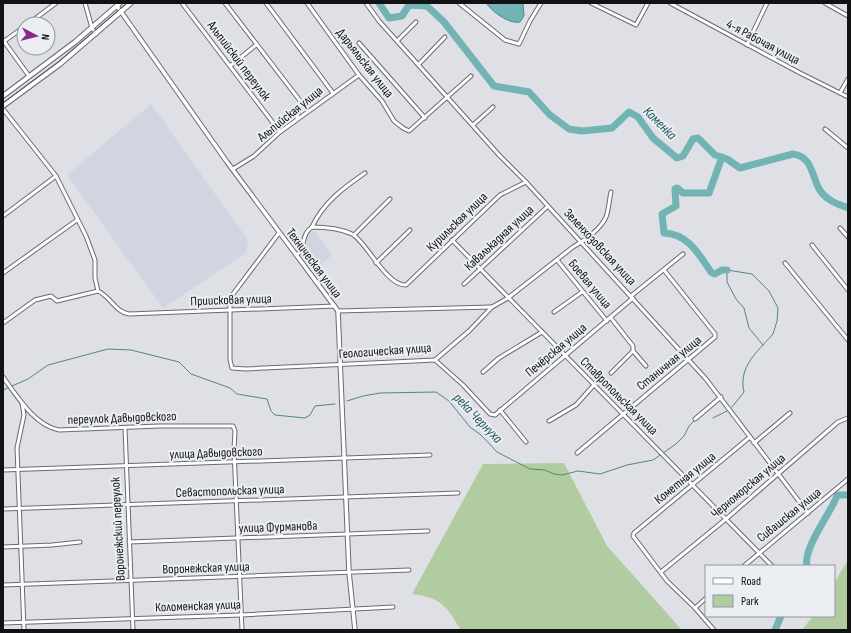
<svg xmlns="http://www.w3.org/2000/svg" width="851" height="633" font-family="'Sofia Sans Condensed',sans-serif">
<style>
.built{fill:#d0d5e1}
.green{fill:#b1cca1}
.water{fill:#72b3b4;stroke:#558384}
.lines{fill:none;stroke-linecap:round;stroke-linejoin:round}
.stream{stroke:#558384;stroke-width:1}
.river{stroke:#72b3b4;stroke-width:7}
.minor-casing{stroke:#696b6f;stroke-width:5}
.tertiary-casing{stroke:#696b6f;stroke-width:5.5}
.secondary-casing{stroke:#696b6f;stroke-width:6}
.minor{stroke:#fff;stroke-width:3}
.tertiary{stroke:#fff;stroke-width:3.5}
.secondary{stroke:#fff;stroke-width:4}
.tram{stroke:#58595d;stroke-width:1}
.labels{text-anchor:middle;dominant-baseline:central;stroke-width:4;stroke-linejoin:round;paint-order:stroke}
.street-label{font-size:13px;fill:#111214;stroke:#ebeef3}
.water-label{font-size:14px;font-style:italic;fill:#225a5b;stroke:#ebeef3}
</style>
<rect width="100%" height="100%" fill="#dee0e6"/>
<!-- built -->
<g class="built">
<polygon points="151,104 248,240 246,253 163,308 67,175"/>
<polygon points="314,231 332,255 314,270 306,254 307,236"/>
</g>
<!-- green -->
<g class="green">
<path d="M564,463L607,546L682,630H461C446,606 442,598 412,594L483,464Z"/>
<polygon points="848,560 848,630 802,630 813,616 834,616 834,583"/>
</g>
<!-- water -->
<path class="water" d="M486,3H523L524,16L520,22C508,24 493,12 486,3Z"/>
<g class="lines">
<!-- stream -->
<g class="stream">
<polyline points="3,390 28,379 48,365 108,349 131,350 179,362 191,374 230,388 237,394 267,399 271,411 275,415 305,418 310,415 315,406 335,404"/>
<polyline points="347,401 363,396 380,393 436,392 449,401 470,427 481,435 497,452 530,469 545,470 554,474 562,475 578,471 600,474 627,465 653,460 676,444 684,436 689,426 694,421"/>
<path d="M732,407L744,392C738,367 757,352 773,334L777,321L778,308L769,291L752,274L727,270V282L736,299L744,308L749,328L763,345"/>
<polyline points="713,418 727,411"/>
</g>
<!-- river -->
<g class="river">
<path d="M379,3L389,18L402,16L409,5L427,6L444,22L494,86L529,92L550,115L569,129L582,131L612,128L629,112L638,117L653,138L677,158L683,156L693,139L698,138L715,155L727,159L740,168L793,154C814,157 811,178 821,192C828,201 838,204 848,208"/>
<path d="M722,157L709,193H683L677,188L675,189L676,206L662,214L664,233C688,234 698,253 711,272L715,274L722,270H727"/>
<polyline points="838,495 848,495"/>
<path d="M807,566C803,548 830,514 837,496"/>
<polyline points="775,630 781,616"/>
</g>
<defs>
<g id="minor">
<polyline points="85,3 92,28 96,34"/>
<polyline points="182,3 280,132"/>
<polyline points="225,3 301,102 297,118"/>
<polyline points="266,3 333,93"/>
<polyline points="307,3 359,75 382,101 394,121 403,128 409,131 471,76"/>
<polyline points="366,3 379,21 499,155 526,182 706,379 808,513"/>
<polyline points="459,3 505,40 519,44 530,21 541,3"/>
<polyline points="591,3 636,25 648,3"/>
<polyline points="670,3 800,73 848,97"/>
<polyline points="825,3 848,16"/>
<polyline points="28,24 56,3"/>
<polyline points="3,40 29,76"/>
<polyline points="397,41 416,22"/>
<polyline points="3,42 24,27"/>
<polyline points="359,43 425,118"/>
<polyline points="747,45 767,3"/>
<polyline points="419,64 445,37"/>
<polyline points="230,66 256,45"/>
<polyline points="840,93 848,79"/>
<path d="M3,109L56,176L86,236L95,260V278L98,291C111,297 115,312 129,314L335,306"/>
<polyline points="473,125 493,107"/>
<polyline points="825,129 848,148"/>
<polyline points="233,169 254,156 280,132 359,75"/>
<polyline points="3,216 56,176"/>
<path d="M312,227C323,203 343,188 365,173"/>
<polyline points="840,228 848,237"/>
<path d="M279,233L230,298V360L232,368L246,369L435,360L469,331L492,307L508,298L573,247C584,241 601,229 606,217C609,209 609,200 611,192"/>
<polyline points="354,235 390,199"/>
<polyline points="452,240 772,566"/>
<polyline points="812,245 848,290"/>
<path d="M297,255C306,246 301,234 312,227C324,227 341,229 352,234C366,241 386,286 406,285L500,195L526,182"/>
<polyline points="557,260 607,321"/>
<polyline points="376,263 410,230"/>
<polyline points="785,263 848,340"/>
<polyline points="3,273 77,220"/>
<polyline points="464,284 548,206"/>
<polyline points="631,296 683,254"/>
<polyline points="338,311 492,307"/>
<polyline points="554,312 582,292"/>
<polyline points="611,318 633,346 633,351 646,366"/>
<polyline points="3,323 35,300 51,296 57,301 98,291"/>
<polyline points="435,360 463,385 490,414 495,415 633,298"/>
<polyline points="483,372 499,358 542,332"/>
<polyline points="611,373 633,351"/>
<path d="M3,377C17,396 34,425 59,430L159,426H233L235,431L234,450L242,630"/>
<polyline points="22,403 24,415 17,448 24,630"/>
<polyline points="500,410 526,442"/>
<polyline points="695,419 721,397"/>
<polyline points="549,421 576,405 593,386"/>
<polyline points="125,428 133,630"/>
<polyline points="754,443 790,413"/>
<polyline points="577,453 715,337 715,334 664,270"/>
<polyline points="3,470 430,455"/>
<polyline points="3,509 458,493"/>
<polyline points="129,542 428,531"/>
<polyline points="3,547 52,545 80,542"/>
<polyline points="744,566 848,479"/>
<polyline points="661,572 726,519 838,422 848,418"/>
<polyline points="3,585 409,570"/>
<polyline points="695,608 706,598"/>
<polyline points="3,623 241,615 393,607"/>
<polyline points="714,630 695,608 667,581 633,536 634,533 750,437"/>
</g>
<polyline id="tertiary" points="117,6 227,162 338,311 349,572 355,630"/>
<g id="secondary">
<polyline points="3,96 75,42 120,3"/>
<polyline points="3,106 60,64 131,3"/>
</g>
</defs>
<!-- minor casing -->
<use href="#minor" class="minor-casing"/>
<!-- tertiary casing -->
<use href="#tertiary" class="tertiary-casing"/>
<!-- secondary casing -->
<use href="#secondary" class="secondary-casing"/>
<!-- minor -->
<use href="#minor" class="minor"/>
<!-- tertiary -->
<use href="#tertiary" class="tertiary"/>
<!-- secondary -->
<use href="#secondary" class="secondary"/>
<!-- tram -->
<polyline class="tram" points="3,103 58,62 127,3"/>
</g>
<g class="labels">
<!-- street labels -->
<g class="street-label">
<text transform="translate(763 42) rotate(28)">4-я Рабочая улица</text>
<text transform="translate(239 61) rotate(53)">Альпийский переулок</text>
<text transform="translate(365 63) rotate(52)">Дарьяльская улица</text>
<text transform="translate(290 114) rotate(-39)">Альпийская улица</text>
<text transform="translate(457 222) rotate(-44)">Курильская улица</text>
<text transform="translate(499 238) rotate(-43)">Кавалькадная улица</text>
<text transform="translate(600 247) rotate(47)">Зеленхозовская улица</text>
<text transform="translate(314 263) rotate(53)">Техническая улица</text>
<text transform="translate(590 284) rotate(50)">Боевая улица</text>
<text transform="translate(231 300) rotate(-2)">Приисковая улица</text>
<text transform="translate(556 350) rotate(-40)">Печёрская улица</text>
<text transform="translate(385 351) rotate(-4)">Геологическая улица</text>
<text transform="translate(669 363) rotate(-39)">Станичная улица</text>
<text transform="translate(619 396) rotate(45)">Ставропольская улица</text>
<text transform="translate(122 418) rotate(-2)">переулок Давыдовского</text>
<text transform="translate(216 453) rotate(-2)">улица Давыдовского</text>
<text transform="translate(685 478) rotate(-39)">Кометная улица</text>
<text transform="translate(748 486) rotate(-40)">Черноморская улица</text>
<text transform="translate(230 491) rotate(-2)">Севастопольская улица</text>
<text transform="translate(789 515) rotate(-39)">Сивашская улица</text>
<text transform="translate(278 527) rotate(-2)">улица Фурманова</text>
<text transform="translate(118 529) rotate(-93)">Воронежский переулок</text>
<text transform="translate(206 568) rotate(-2)">Воронежская улица</text>
<text transform="translate(198 606) rotate(-2)">Коломенская улица</text>
</g>
<!-- water labels -->
<g class="water-label">
<text transform="translate(660 123) rotate(45)">Каменка</text>
<text transform="translate(478 418) rotate(46)">река Чернуха</text>
</g>
</g>
<!-- border -->
<rect width="851" height="633" fill="none" stroke="#111214" stroke-width="8"/>
<!-- legend -->
<rect x="705" y="565" width="130" height="52" fill="#ebeef3" stroke="#94969a"/>
<rect x="713" y="578" width="20" height="6" fill="#ffffff" stroke="#94969a"/>
<text x="741" y="585" font-size="12" fill="#111214">Road</text>
<rect x="713" y="595" width="20" height="12" fill="#b1cca1" stroke="#94969a"/>
<text x="741" y="605" font-size="12" fill="#111214">Park</text>
<!-- north arrow -->
<g transform="translate(36 36) rotate(97)"><circle r="19" fill="#ebeef3" stroke="#94969a"/>
<path d="M0-3L7 15L0 10L-7 15Z" fill="#8d278d"/>
<text y="-6" font-size="11" font-weight="bold" text-anchor="middle" fill="#111214">N</text>
</g>
</svg>
